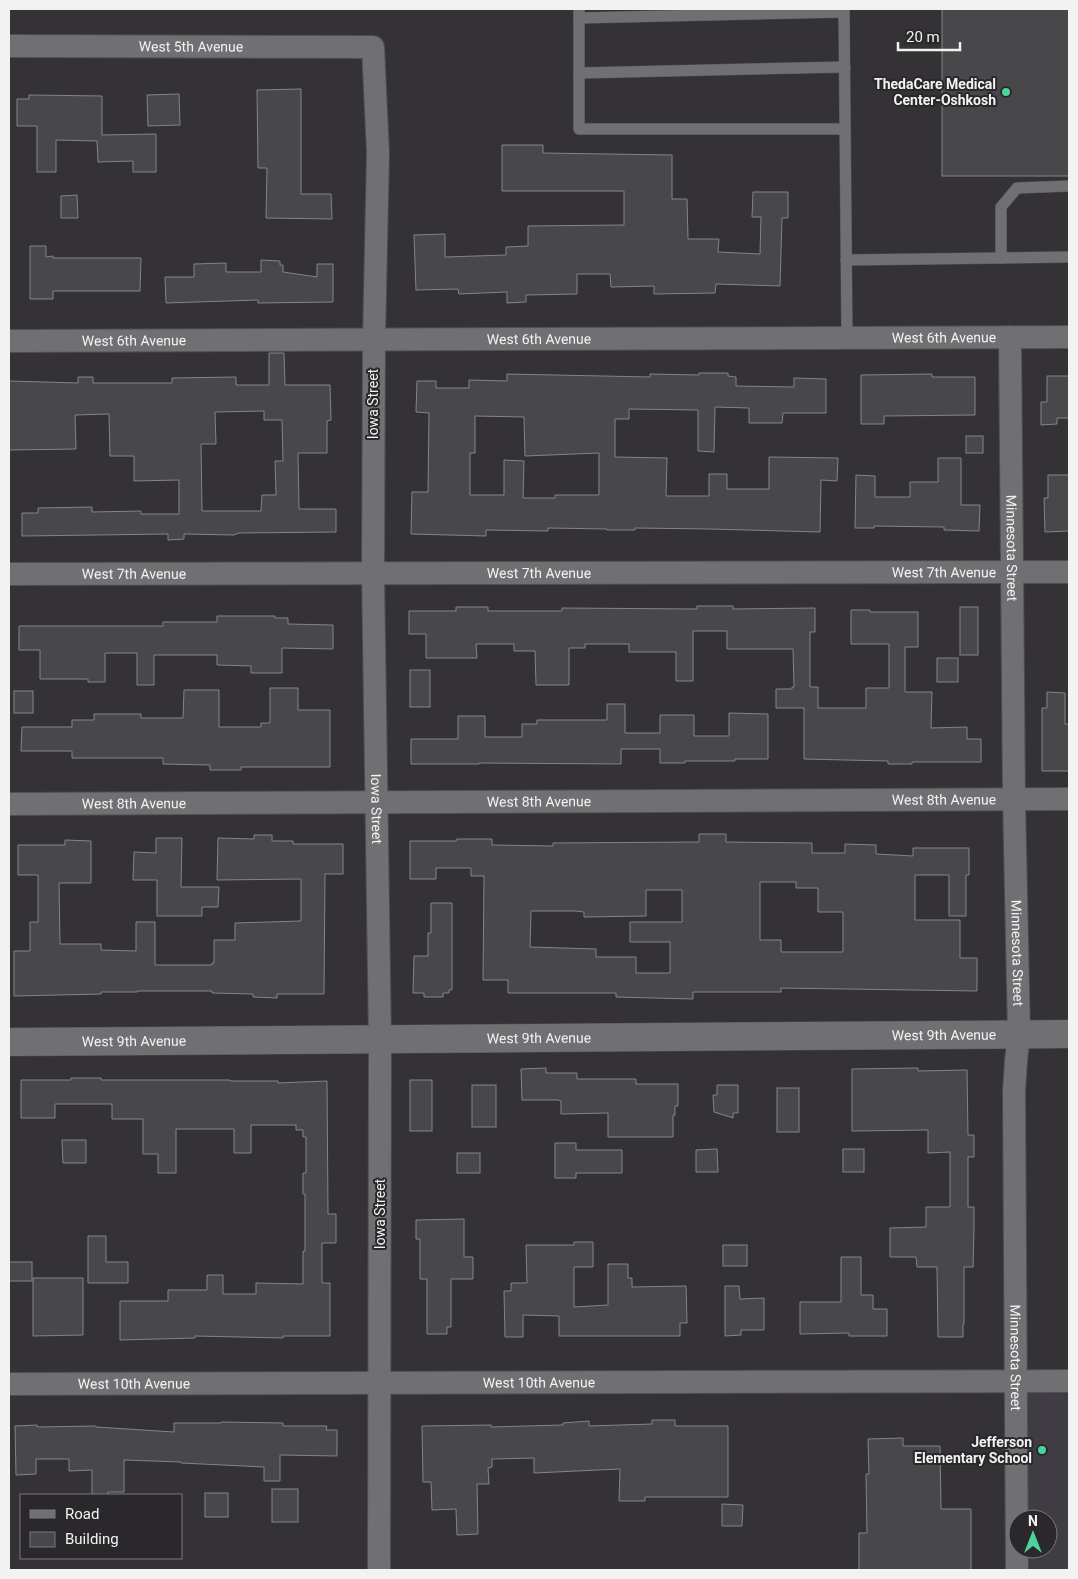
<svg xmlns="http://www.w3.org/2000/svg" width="1078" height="1579" font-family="Roboto,sans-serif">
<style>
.built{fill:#403c44;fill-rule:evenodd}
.building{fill:#48484b;stroke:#848488;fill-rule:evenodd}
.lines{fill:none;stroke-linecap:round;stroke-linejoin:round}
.service-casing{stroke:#4f4e50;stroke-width:12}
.minor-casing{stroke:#4f4e50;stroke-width:24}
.secondary-casing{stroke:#4f4e50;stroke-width:29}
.service{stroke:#706f72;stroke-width:11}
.minor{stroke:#706f72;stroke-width:22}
.secondary{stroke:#706f72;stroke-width:28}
.poi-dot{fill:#4cd39a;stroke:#2a282b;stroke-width:2}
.labels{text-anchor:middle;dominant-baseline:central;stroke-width:4;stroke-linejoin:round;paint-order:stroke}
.street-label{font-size:14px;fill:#f2f2f3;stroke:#2a282b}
.poi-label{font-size:14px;font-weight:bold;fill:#f2f2f3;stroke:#2a282b;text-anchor:end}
</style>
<rect width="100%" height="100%" fill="#343235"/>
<!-- built -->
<path class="built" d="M1069,1381V1570H1016L1015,1382ZM1018,1519H1048V1549H1018Z"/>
<!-- building -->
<g class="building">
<rect x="942" y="9" width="127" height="167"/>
<polygon points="301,89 301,194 331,194 332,219 266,218 267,168 258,168 257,90"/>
<polygon points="179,94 180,125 148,126 147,95"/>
<polygon points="29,95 102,96 102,135 156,134 156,172 133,172 133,161 98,162 97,141 56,140 56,172 37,172 37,126 17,126 17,99 29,99"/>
<polygon points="502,145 543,145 543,153 672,155 672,199 687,199 688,239 719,239 718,252 760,254 761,217 752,217 753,192 788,192 788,218 782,218 780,286 716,284 715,293 654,294 654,286 611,287 610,274 577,274 577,294 526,295 526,302 507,303 507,292 459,294 458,289 416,290 414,235 445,234 445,257 506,255 506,247 528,246 528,226 624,225 624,191 502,191"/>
<polygon points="77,195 78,218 61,218 61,196"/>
<polygon points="30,246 46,246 46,257 53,256 53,258 141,258 140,291 53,291 53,299 30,299"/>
<polygon points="261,260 280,261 280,265 283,265 283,272 317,277 317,264 333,264 333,302 258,303 258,300 166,303 165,277 194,277 194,264 226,263 226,272 261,272"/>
<path d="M269,353H284L285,385H330L331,420L327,421V453H298L299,509H336V532L239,533L234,535L184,534V539L168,540V534L22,536V513H38V508L92,507V512L141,511V514H179V480L134,481V456H110L109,414L75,415L76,449L9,450V381L78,383V377H93V383H172V378L236,377V385H269ZM264,411V420H282L283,461H275L276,495H262L261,511H202L201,444H216L215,412Z"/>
<path d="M699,373H728V376L736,377V386L794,387V378L826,379V413H783L782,423H749V408L715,407L714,452L698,451V410L629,409V419H615V457L667,458L666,496H709V474H727V489H769V457L838,458L837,481L821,480L820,532L709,529L635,528V530H607V529L548,528V531L486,530V536L411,534L412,492H428L429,413L416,412L417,381H436V388H469V380L507,381V374L650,377V374L699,375ZM475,416L524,417L525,456L599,453V495H555V498H523L524,461L504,460V495H470V453H475Z"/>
<polygon points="932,374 932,377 975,377 975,415 884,416 884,424 861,424 861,375"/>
<polygon points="1047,376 1069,376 1069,418 1057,418 1057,424 1041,425 1041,402 1047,402"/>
<rect x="966" y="436" width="17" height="17"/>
<polygon points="938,458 961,458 961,505 980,505 979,531 944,530 944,527 874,526 874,528 855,528 856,475 875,476 875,497 910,497 910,482 938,482"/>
<polygon points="1048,475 1069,475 1069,531 1045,532 1044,498 1048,498"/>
<polygon points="697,606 733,606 733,609 815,608 815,632 810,632 810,687 818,687 818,708 866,708 866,688 889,688 889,644 851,644 851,610 870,610 870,612 918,612 918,647 905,647 905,692 932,692 931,728 967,727 967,739 981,739 981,762 912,762 912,764 888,764 888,761 804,759 804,708 776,708 776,689 792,689 792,687 794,687 793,649 727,649 727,631 693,631 693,681 676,681 676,652 629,652 629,644 585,644 585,648 569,648 569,685 536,685 535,651 514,651 514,644 476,644 477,658 426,658 426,634 409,634 409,611 456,611 456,607 488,607 488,611 562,611 562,608 697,609"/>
<rect x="960" y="607" width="18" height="48"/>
<polygon points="217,616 275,616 275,618 288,618 288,624 333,625 333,649 282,648 282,673 251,673 251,666 217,665 217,655 154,655 154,685 137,685 137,653 105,653 105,682 88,682 88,679 40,679 40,650 19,650 19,626 163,626 163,622 217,622"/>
<rect x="937" y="658" width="21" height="24"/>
<rect x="410" y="670" width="20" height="37"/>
<polygon points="270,688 298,688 298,710 330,710 330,767 241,767 241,770 210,770 210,765 163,764 163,758 72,758 72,751 21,751 22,727 72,727 72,720 94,720 94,714 141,714 141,718 183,718 184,690 219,690 219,727 261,727 261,723 270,723"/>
<rect x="14" y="691" width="19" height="22"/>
<polygon points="1047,692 1065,693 1065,724 1069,724 1069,771 1042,771 1042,708 1047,708"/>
<polygon points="607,704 625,704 625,733 660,733 660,715 694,715 694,736 729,736 729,713 768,714 768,759 735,759 735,761 685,761 685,763 660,763 660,749 621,749 621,764 479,763 479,764 411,764 411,739 458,739 458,716 485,716 485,737 522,737 522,724 537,724 537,720 607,720"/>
<path d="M699,834H726V842L812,843V853H845V844L876,845V854L913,856V848H969V875H966V916H949V875H915V920H960V958H977V991L781,988V992H693V999L616,997V993H508V980H483L484,876H471V868H436V879H410V841H456L457,839H492V845L553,846V843L699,842ZM760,882H796V888H818V912H843V952H781V940H760ZM646,890H682V922H630V942H670V973H636V957H596V949L530,947L531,911H575L584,912V917L646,916Z"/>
<polygon points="254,835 272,835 272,841 293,841 293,844 343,844 343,874 325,874 324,994 277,994 277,998 253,997 253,994 212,993 212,991 137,991 137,992 101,992 101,994 14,996 14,951 30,951 30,922 38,922 38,875 18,875 18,845 65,845 65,840 91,841 91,883 59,883 60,944 101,944 101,950 136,951 136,922 155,922 155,965 212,965 212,963 214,963 214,940 235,940 235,923 301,921 301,879 217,880 218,838 254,839"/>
<polygon points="156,838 182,838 181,887 219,887 218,907 202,907 202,916 157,916 157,880 133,880 134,852 156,853"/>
<polygon points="431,903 452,903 452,990 449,990 449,993 443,993 443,997 424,997 424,993 413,993 414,956 428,956 428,933 431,933"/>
<polygon points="546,1068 546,1073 577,1073 577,1079 636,1079 636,1084 678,1084 678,1106 675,1106 675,1115 673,1115 673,1137 608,1137 608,1113 561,1114 561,1101 558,1100 522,1100 521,1069"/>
<polygon points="918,1068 918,1071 967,1070 968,1135 974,1135 974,1157 968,1157 968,1207 974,1207 974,1230 973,1267 964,1267 964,1324 963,1324 963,1337 938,1337 937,1267 917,1267 916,1257 890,1257 890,1228 926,1227 926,1207 950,1207 950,1152 928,1153 928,1130 852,1131 852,1069"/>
<polygon points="71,1078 101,1078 101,1080 230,1080 230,1081 278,1081 278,1083 327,1081 328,1214 336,1214 336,1243 322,1243 322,1283 330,1283 330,1336 283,1336 283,1338 195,1336 195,1338 120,1340 120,1301 168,1301 168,1290 207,1290 207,1275 223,1275 223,1294 256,1294 256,1283 303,1284 303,1251 305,1251 305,1194 303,1194 303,1173 306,1173 306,1137 303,1137 303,1130 296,1130 296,1125 251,1125 251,1153 234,1153 234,1129 176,1129 176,1173 158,1173 158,1154 143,1154 143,1119 112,1119 112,1104 55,1104 55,1118 21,1118 21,1080 71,1080"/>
<rect x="410" y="1080" width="22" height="51"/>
<rect x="472" y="1085" width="24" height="42"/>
<polygon points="717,1085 738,1085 738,1113 733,1113 733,1118 714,1112 713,1095 717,1095"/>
<rect x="777" y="1088" width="22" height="44"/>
<polygon points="62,1140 86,1140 86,1163 63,1163"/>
<polygon points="555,1143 576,1143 576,1150 622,1150 622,1173 576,1173 576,1178 555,1178"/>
<polygon points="717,1149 718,1172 696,1172 696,1150"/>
<rect x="843" y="1149" width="21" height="23"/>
<rect x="457" y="1153" width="23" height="20"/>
<polygon points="464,1219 464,1257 473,1257 473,1279 451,1279 451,1327 447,1327 447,1334 427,1334 427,1279 420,1279 420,1239 416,1239 416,1220"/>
<polygon points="88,1236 106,1236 106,1262 128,1262 128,1283 88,1283"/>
<polygon points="574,1242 593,1242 593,1267 574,1267 574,1307 608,1305 608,1264 628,1264 628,1278 632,1278 632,1287 686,1286 687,1323 680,1323 680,1336 559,1336 559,1316 523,1315 523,1337 505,1337 504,1291 511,1291 511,1283 527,1283 526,1245 574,1245"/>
<rect x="723" y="1245" width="24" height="21"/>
<polygon points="841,1257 861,1257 861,1295 873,1295 873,1309 887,1309 887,1336 849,1336 849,1333 800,1334 800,1302 841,1302"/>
<rect x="9" y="1262" width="23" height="19"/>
<polygon points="33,1278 83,1278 83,1335 33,1336"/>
<polygon points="725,1286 739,1286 740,1299 764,1298 764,1330 741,1330 741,1335 725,1336"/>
<polygon points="652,1420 675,1420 675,1426 728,1426 728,1497 645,1497 645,1501 619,1501 620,1469 534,1473 534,1458 492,1459 492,1467 488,1468 489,1484 477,1484 478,1534 457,1535 456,1509 432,1510 431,1482 423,1482 422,1426 491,1425 491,1427 563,1425 563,1423 589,1421 589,1426 652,1424"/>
<polygon points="221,1422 283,1423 283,1426 327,1426 326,1430 337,1430 337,1456 280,1455 280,1481 264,1481 264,1467 181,1463 181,1462 124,1460 124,1492 108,1492 108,1495 92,1495 92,1470 69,1471 69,1459 36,1459 36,1474 16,1475 15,1426 37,1425 37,1427 96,1426 96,1427 174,1432 174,1423 221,1423"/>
<polygon points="903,1438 903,1446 940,1446 941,1509 971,1509 971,1570 859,1570 859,1533 867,1533 866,1474 869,1474 868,1439"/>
<rect x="272" y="1489" width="26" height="33"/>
<rect x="205" y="1493" width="23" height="24"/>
<polygon points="722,1504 743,1505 742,1526 722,1526"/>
</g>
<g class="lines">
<defs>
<g id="service">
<polyline points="579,9 579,129 845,129"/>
<polyline points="844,9 847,337"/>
<polyline points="579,18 844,12"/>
<polyline points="579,73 845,67"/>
<polyline points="1001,258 1001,207 1017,188 1069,186"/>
<polyline points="846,260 1069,257"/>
</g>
<g id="minor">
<path id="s1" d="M9,46L373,47L378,153L374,339L373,573L380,1040L379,1570"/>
<path id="s2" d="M1010,337L1014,799L1019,1034L1016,1061L1014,1091L1017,1570"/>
<path id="s3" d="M9,341L1069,337"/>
<path id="s4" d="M9,574L1069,572"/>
<path id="s5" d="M9,804L1069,799"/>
<path id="s6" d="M9,1384L1069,1381"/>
</g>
<g id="secondary">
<path id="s7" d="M9,1042L1069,1034"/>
</g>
</defs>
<!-- service casing -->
<use href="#service" class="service-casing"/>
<!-- minor casing -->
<use href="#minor" class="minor-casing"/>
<!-- secondary casing -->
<use href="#secondary" class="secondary-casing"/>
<!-- service -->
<use href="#service" class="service"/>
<!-- minor -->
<use href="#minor" class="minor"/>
<!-- secondary -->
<use href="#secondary" class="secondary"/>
</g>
<!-- markers -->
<g class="poi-dot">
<circle cx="1006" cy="92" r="5"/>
<circle cx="1042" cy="1450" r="5"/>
</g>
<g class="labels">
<!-- street labels -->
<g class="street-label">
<text stroke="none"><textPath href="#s1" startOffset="182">West 5th Avenue</textPath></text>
<text stroke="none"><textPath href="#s3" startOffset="935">West 6th Avenue</textPath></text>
<text stroke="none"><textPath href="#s3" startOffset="530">West 6th Avenue</textPath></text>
<text stroke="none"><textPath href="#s3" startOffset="125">West 6th Avenue</textPath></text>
<text transform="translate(373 404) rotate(-90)">Iowa Street</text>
<text stroke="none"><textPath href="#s2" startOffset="211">Minnesota Street</textPath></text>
<text stroke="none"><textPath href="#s4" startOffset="935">West 7th Avenue</textPath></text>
<text stroke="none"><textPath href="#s4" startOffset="530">West 7th Avenue</textPath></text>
<text stroke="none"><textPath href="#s4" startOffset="125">West 7th Avenue</textPath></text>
<text stroke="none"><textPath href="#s5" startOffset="935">West 8th Avenue</textPath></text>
<text stroke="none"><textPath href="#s5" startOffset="530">West 8th Avenue</textPath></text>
<text stroke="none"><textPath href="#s5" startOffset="125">West 8th Avenue</textPath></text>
<text stroke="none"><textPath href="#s1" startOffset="1126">Iowa Street</textPath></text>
<text stroke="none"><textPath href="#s2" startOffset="616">Minnesota Street</textPath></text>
<text stroke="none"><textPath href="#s7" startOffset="935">West 9th Avenue</textPath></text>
<text stroke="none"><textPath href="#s7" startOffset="530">West 9th Avenue</textPath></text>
<text stroke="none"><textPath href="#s7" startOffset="125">West 9th Avenue</textPath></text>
<text transform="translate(380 1214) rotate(-90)">Iowa Street</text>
<text stroke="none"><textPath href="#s2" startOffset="1021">Minnesota Street</textPath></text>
<text stroke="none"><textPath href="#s6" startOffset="530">West 10th Avenue</textPath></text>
<text stroke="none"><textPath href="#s6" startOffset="125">West 10th Avenue</textPath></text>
</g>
<!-- poi labels -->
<g class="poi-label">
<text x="996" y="84">ThedaCare Medical<tspan x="996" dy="16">Center-Oshkosh</tspan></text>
<text x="1032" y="1442">Jefferson<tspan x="1032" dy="16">Elementary School</tspan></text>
</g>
</g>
<!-- border -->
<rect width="1078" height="1579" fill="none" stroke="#f2f2f3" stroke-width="20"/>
<!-- legend -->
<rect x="20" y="1494" width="162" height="65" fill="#2a282b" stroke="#7a797b"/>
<rect x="30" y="1510" width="25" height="8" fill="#706f72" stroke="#7a797b"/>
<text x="65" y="1519" font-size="15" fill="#f2f2f3">Road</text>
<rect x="30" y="1532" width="25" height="15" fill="#48484b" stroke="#7a797b"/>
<text x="65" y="1544" font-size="15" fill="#f2f2f3">Building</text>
<!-- north arrow -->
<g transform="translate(1033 1534)"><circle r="24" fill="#2a282b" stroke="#7a797b"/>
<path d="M0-4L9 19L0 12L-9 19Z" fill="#4cd39a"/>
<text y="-8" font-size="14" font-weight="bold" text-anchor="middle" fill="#f2f2f3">N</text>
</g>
<!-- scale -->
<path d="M898 42v8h62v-8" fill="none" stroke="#f2f2f3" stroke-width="2.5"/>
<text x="906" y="42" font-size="15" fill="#f2f2f3" stroke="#2a282b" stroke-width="4" paint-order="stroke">20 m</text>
</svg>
